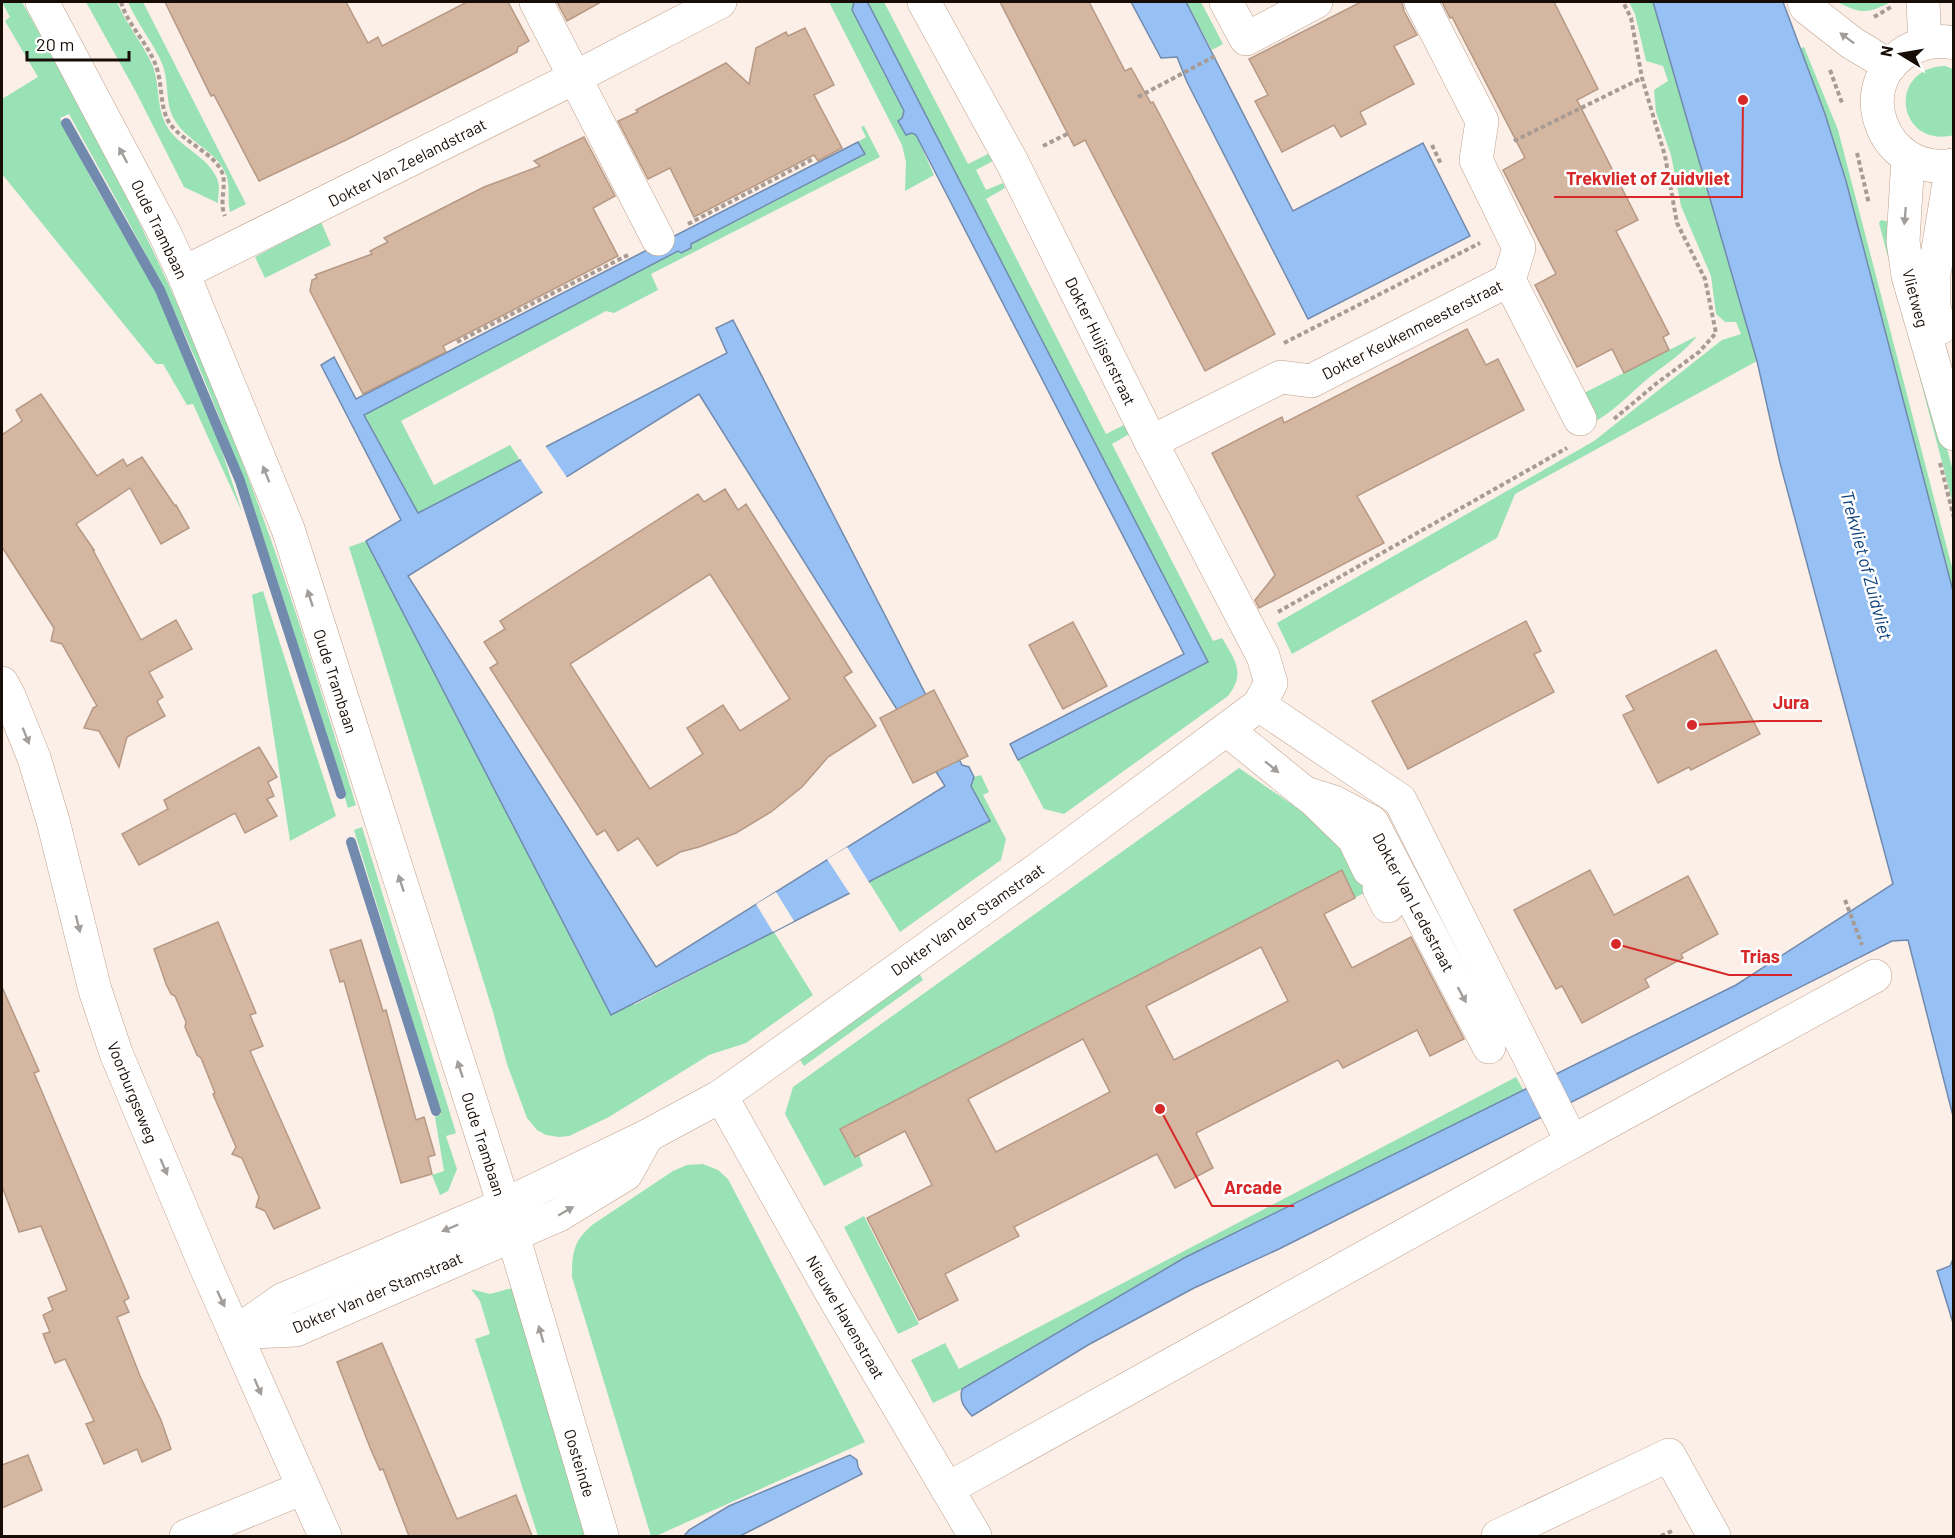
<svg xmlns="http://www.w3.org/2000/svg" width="1955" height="1538" font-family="Barlow,sans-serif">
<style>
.green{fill:#98e2b6}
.water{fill:#97c0f4;stroke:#718aad;stroke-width:1.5;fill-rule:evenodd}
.pier{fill:#fcefe7}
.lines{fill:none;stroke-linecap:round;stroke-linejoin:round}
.stream{stroke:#718aad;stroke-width:10}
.building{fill:#d4b6a1;stroke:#b69985;stroke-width:1.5;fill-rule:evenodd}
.minor-casing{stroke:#bea18c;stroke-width:34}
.path{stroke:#a79b94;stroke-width:4;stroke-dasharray:4.5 3;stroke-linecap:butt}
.minor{stroke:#fff;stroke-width:33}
.oneway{fill:#a29e9b}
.labels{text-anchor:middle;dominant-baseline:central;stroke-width:5;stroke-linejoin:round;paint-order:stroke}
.street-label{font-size:16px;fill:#170d06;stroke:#fff}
.water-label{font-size:18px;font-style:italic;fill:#0a3f78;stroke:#fff}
.leader{fill:none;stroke:#d62828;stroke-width:2}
.callout-dot{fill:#d62828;stroke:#fff;stroke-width:2}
.callout-label{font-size:18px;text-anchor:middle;font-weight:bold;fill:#d62828;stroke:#fff;stroke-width:5;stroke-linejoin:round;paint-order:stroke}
</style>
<rect width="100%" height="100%" fill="#fcefe7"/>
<!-- green -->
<g class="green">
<path d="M2,2H22C62,74 102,147 139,222C180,305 215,391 248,477C289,585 322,695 356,805L348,808C299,649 253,488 185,335C151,259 109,187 69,114L60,118L94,184L156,291L212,421L242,512L193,404L187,405L163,364H156L2,174V99L38,77L5,21L10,17Z"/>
<path d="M86,2H117C126,24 141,41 151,62C161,83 155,108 168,128C180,148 210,157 218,181C220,188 218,196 218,203L184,187L136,92Z"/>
<path d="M128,2H143L246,204L230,212C227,199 231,184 225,172C215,150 186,141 174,119C165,103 169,83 163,66C154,43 137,24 128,2Z"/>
<polygon points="829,2 854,2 852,10 904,111 902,118 898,121 916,135 934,175 905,191 906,162 902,145"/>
<path d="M867,2H884L968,164L988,154L993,161L976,170L986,190L1003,183L1005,188L986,199L1106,434L1126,424L1131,433L1112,444L1213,641L1222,638C1235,660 1246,673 1228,696L1064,814L1044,809L1018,760L1208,662Z"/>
<polygon points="1186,2 1201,2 1223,44 1212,50"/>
<polygon points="1629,2 1653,2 1757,361 1515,494 1497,538 1292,654 1277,623 1594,441 1722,340 1741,334 1736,322 1725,322 1716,314 1711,276 1681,206 1671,155 1656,112 1654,90 1668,81 1663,66 1646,61 1635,14"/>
<path d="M1838,2H1891C1869,13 1861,15 1838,2Z"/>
<polygon points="1804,47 1838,130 1953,571 1953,591 1846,181 1825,114 1799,49"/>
<path d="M1945,66L1953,69L1954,135C1897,149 1886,68 1945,66Z"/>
<polygon points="864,126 880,157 651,274 658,290 614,313 606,311 401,421 434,485 510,445 520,460 418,513 364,414 678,251 681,253 691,248 690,245 865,154 858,142 866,137 861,127"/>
<polygon points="1881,220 1895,223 1901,279 1953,471 1953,504 1879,223"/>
<polygon points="321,222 331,245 265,278 255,257"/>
<path d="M1697,336C1684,353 1667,363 1651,376C1632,391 1617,409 1596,421L1582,394Z"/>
<polygon points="366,541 634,1005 774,932 813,995 746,1043 709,1055 609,1117 569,1136 559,1137 546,1135 537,1130 527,1118 507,1064 493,1012 349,547"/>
<polygon points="263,591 336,816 290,841 252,595"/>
<polygon points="1239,768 1309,816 1335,830 1362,876 1366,892 859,1155 863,1166 824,1186 785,1114 793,1087"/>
<polygon points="981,775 989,792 983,795 1006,839 1001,860 900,932 869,882 989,821 971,785 974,777"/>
<polygon points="362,827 456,1133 446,1136 457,1169 448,1191 440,1195 432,1175 444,1171 435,1117 441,1114 354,830"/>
<polygon points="918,971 923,980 804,1066 798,1057"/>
<polygon points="1516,1077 1524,1091 1184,1258 962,1389 933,1403 911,1360 945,1343 959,1369"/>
<path d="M703,1164L718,1170L728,1179L865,1442L656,1536H651L572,1277C572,1253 573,1242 592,1225L673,1171L687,1165Z"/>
<polygon points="864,1216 919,1324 898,1334 844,1227"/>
<polygon points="516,1287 594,1536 538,1536 475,1339 490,1334 480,1301 471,1289 490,1294"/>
</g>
<!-- water -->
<g class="water">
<polygon points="854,2 867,2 869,5 1208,662 1018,760 1010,744 1184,654 916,135 912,133 906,135 898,121 902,118 904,111 852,10"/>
<polygon points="1131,2 1186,2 1293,211 1423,143 1470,236 1308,319 1187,82 1177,57 1161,58"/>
<path d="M1653,2H1783L1825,114L1846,181L1953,591V1116L1908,940L1892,941L1279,1249L1194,1288L1088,1345L972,1416C964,1407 959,1401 962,1389L1184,1258L1736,985L1893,884L1780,463L1757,361Z"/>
<path d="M858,142L865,154L691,244V248L681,253L678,251L364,415L418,513L727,353L716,328L733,320L962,765L969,767L974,777L971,786L990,821L874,879L848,894L611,1015L366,541L401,520L321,365L334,357L356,399ZM699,394L945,786L656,967L408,576Z"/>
<polygon points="1953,1259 1953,1323 1937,1271 1950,1266"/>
<polygon points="850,1455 857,1460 858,1467 862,1474 740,1536 684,1536 689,1530 729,1506"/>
</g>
<!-- pier -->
<g class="pier">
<polygon points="544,444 568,479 544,494 519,457"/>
<polygon points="847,847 870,884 850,894 827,859"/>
<polygon points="776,892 794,921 773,932 756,904"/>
</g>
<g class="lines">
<!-- stream -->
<g class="stream">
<polyline points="66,123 160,290 240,481 341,794"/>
<polyline points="351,842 436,1111"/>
</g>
</g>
<!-- building -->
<g class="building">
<polygon points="165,2 346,2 368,43 378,37 382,46 467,2 508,2 529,41 518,47 517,52 485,69 346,140 259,181 214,95 211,96"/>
<polygon points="557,2 601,2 567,21"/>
<polygon points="1000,2 1089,2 1125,71 1131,68 1151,103 1153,102 1275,334 1205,371 1085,140 1074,146"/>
<polygon points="1361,2 1402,2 1404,11 1417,35 1394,46 1414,84 1360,112 1366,124 1341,137 1334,125 1282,152 1255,101 1268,95 1249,59"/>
<polygon points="1442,2 1554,2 1598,89 1577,100 1638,220 1616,231 1669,334 1663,337 1669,350 1624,373 1612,349 1577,367 1535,285 1556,274 1503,170 1525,158 1452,17 1450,18"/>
<polygon points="805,28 834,85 814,95 842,148 818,161 814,155 694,217 670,168 648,179 618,121 638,112 636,110 726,63 749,84 756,48 786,32 788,36"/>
<polygon points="584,137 615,196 593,208 618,256 443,346 446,352 363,394 310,291 312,280 317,278 315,275 372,254 370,251 388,242 384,238 484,187 540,166 534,161"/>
<polygon points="1467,329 1486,365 1498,359 1524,410 1357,496 1384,543 1259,608 1255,600 1275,575 1212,453 1282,417 1284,423"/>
<polygon points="41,394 97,476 123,459 127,466 142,457 175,506 176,505 189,528 161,544 130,488 76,524 94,550 93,550 141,640 176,620 192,649 149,672 163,697 157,701 165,716 127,737 119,767 99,731 84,728 93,708 97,706 62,644 51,641 54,628 2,547 2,435 22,421 16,410"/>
<path d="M725,489L738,510L746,504L852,672L844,677L876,726L828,757L802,787L771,812L736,833L699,847L680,852L657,866L638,838L618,851L605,830L597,835L490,668L498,663L484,642L505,629L500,621L698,494L704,502ZM710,574L790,699L740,731L723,705L687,728L703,754L650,789L570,664Z"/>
<polygon points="1526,621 1541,651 1534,654 1554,692 1408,769 1372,701"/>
<polygon points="1073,622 1107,686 1063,709 1029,645"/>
<polygon points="1716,650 1760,734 1691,770 1689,767 1658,783 1623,715 1634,710 1626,696"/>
<polygon points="934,690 968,756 913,783 880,718"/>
<polygon points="259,747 277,777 268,782 274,796 267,799 277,816 245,833 235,813 139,865 122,834 168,809 164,800"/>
<path d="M1342,870L1355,898L1324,914L1352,968L1411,937L1464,1039L1430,1056L1417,1030L1343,1068L1338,1060L1196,1133L1213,1168L1175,1188L1157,1154L1014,1227L1019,1236L945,1274L958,1300L919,1320L867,1218L932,1185L905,1131L855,1157L840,1129ZM1261,947L1288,1001L1174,1060L1146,1006ZM1083,1039L1110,1092L996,1152L968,1099Z"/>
<polygon points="1590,870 1614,915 1688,876 1718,934 1681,954 1683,958 1645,979 1649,987 1582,1023 1562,986 1556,989 1514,910"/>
<polygon points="218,922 256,1013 250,1015 263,1046 250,1051 320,1208 274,1229 265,1211 256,1207 259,1197 242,1158 232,1154 236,1147 213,1094 215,1093 201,1058 197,1055 185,1027 186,1022 181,1010 175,996 171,994 166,984 154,949"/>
<polygon points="361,940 383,1011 386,1010 416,1120 424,1117 435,1155 428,1157 432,1174 401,1183 344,981 340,982 330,950"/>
<polygon points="2,987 39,1071 34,1073 129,1298 124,1301 129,1312 117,1317 140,1376 161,1420 171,1449 142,1462 137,1449 104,1464 86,1424 94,1421 65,1359 55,1363 43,1334 50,1332 43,1315 53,1310 48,1298 67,1290 41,1226 19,1232 2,1186"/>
<polygon points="382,1343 457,1519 516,1495 532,1536 409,1536 383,1469 380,1470 371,1450 337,1362"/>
<polygon points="28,1455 42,1490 2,1508 2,1465"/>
</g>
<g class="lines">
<defs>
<g id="minor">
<polyline points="42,2 165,234 183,273 288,529 504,1205 602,1536"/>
<polyline points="536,2 658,239"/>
<polyline points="1226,2 1246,39 1316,2"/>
<polyline points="1421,2 1482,121 1476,160 1519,248 1509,280 1580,419"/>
<polyline points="1804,2 1806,7 1852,43 1890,66"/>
<polyline points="1923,2 1925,43"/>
<path d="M1954,43C1940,40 1925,42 1913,48C1846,79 1881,178 1954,165"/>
<polyline points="1908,158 1903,241 1908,276 1954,434"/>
<polyline points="183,273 574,78 720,2"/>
<polyline points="1940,328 1934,307 1934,274 1952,165"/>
<polyline points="1151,442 1281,377 1311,381 1509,280"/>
<polyline points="2,683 9,696 34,758 53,821 95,990 116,1053 205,1265 325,1536"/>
<polyline points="1227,730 1315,801 1354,839 1369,870"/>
<polyline points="1305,793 1334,802 1372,822 1489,1047"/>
<polyline points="1379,888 1388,906"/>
<polyline points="721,1096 835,1299 975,1536"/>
<polyline points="1572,1142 1875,976"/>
<polyline points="235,1333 282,1300 504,1205 647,1136 721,1096 1045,864 1259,705 1271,683 1263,656 1151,442 1012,162 924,2"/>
<polyline points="235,1333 296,1330 559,1215 626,1174 647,1136"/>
<polyline points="947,1489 1572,1142 1400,800 1259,705"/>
<polyline points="186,1536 303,1488"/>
<polyline points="1498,1536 1669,1455 1714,1536"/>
</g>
</defs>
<!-- minor casing -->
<use href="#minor" class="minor-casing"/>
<!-- path -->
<g class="path">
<path d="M121,2C128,26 148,43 156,66C163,84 159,107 170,124C183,142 217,154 223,175C226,189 219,203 225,216"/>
<polyline points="1874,17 1891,7"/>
<polyline points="1830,70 1842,103"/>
<polyline points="1138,97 1217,55"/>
<polyline points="1514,141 1642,78"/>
<polyline points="1432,145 1441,164"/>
<polyline points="1043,146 1069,133"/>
<polyline points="1857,153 1869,204"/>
<polyline points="688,224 813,159"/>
<polyline points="457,342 628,255"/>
<polyline points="1284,343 1480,243"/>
<polyline points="1614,419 1657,383 1699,352 1716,333 1705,279 1677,223 1665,156 1642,78 1631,18 1623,2"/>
<polyline points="1940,463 1954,518"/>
<polyline points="1278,612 1567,448"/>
<polyline points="1845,900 1862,945"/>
<polyline points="1661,1536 1674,1530"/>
</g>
<!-- minor -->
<use href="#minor" class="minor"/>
</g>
<!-- one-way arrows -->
<defs><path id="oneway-solid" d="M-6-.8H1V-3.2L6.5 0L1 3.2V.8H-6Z" transform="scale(1.5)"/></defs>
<g class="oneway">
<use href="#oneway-solid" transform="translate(1847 38) rotate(-143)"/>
<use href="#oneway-solid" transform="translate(123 155) rotate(-118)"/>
<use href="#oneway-solid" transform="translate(1905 216) rotate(95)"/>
<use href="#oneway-solid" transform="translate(266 474) rotate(-112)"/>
<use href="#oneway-solid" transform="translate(310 598) rotate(-108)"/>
<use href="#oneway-solid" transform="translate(26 736) rotate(68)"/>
<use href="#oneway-solid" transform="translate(1272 767) rotate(39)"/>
<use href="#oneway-solid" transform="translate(401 883) rotate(-108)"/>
<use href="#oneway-solid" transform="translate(78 924) rotate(76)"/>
<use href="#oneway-solid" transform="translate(1462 995) rotate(62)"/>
<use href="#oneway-solid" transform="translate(460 1069) rotate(-108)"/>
<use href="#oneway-solid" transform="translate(164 1167) rotate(67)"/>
<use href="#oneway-solid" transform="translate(566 1211) rotate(-30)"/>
<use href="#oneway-solid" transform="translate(450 1228) rotate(157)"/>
<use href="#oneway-solid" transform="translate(221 1299) rotate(65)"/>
<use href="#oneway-solid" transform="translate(541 1334) rotate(-106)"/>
<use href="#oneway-solid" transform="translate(258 1387) rotate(67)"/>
</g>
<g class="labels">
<!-- street labels -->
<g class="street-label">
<text transform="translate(407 162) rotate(-27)">Dokter Van Zeelandstraat</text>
<text transform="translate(160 229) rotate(64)">Oude Trambaan</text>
<text transform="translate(1916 298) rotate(75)">Vlietweg</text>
<text transform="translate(1412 329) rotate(-27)">Dokter Keukenmeesterstraat</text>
<text transform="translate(1101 341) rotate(64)">Dokter Huijserstraat</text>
<text transform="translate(336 681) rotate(72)">Oude Trambaan</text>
<text transform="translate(1414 902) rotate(62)">Dokter Van Ledestraat</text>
<text transform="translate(967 919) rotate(-35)">Dokter Van der Stamstraat</text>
<text transform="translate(133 1092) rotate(68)">Voorburgseweg</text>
<text transform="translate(484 1144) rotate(72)">Oude Trambaan</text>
<text transform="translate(377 1292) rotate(-23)">Dokter Van der Stamstraat</text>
<text transform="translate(846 1317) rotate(60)">Nieuwe Havenstraat</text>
<text transform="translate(580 1463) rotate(73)">Oosteinde</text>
</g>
<!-- water labels -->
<g class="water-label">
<text transform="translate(1867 565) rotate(75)">Trekvliet of Zuidvliet</text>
</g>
</g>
<!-- callouts -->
<path class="leader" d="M1743 100L1742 197H1554M1692 725L1761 721H1822M1616 944L1729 975H1792M1160 1109L1212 1206H1294"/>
<g class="callout-dot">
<circle cx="1743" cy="100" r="6"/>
<circle cx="1692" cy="725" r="6"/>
<circle cx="1616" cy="944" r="6"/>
<circle cx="1160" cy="1109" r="6"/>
</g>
<g class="callout-label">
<text x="1648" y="185">Trekvliet of Zuidvliet</text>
<text x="1791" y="709">Jura</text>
<text x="1760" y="963">Trias</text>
<text x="1253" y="1194">Arcade</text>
</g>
<!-- border -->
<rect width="1955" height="1538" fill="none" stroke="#170d06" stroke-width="6"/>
<!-- north arrow -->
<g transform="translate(1901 54) rotate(281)" stroke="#ffffff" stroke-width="4.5" paint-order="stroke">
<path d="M0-4.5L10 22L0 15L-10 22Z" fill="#170d06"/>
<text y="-9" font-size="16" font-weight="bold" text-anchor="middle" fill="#170d06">N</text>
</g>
<!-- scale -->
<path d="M27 51v9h102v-9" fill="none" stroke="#170d06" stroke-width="3"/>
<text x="36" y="51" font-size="18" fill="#170d06" stroke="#ffffff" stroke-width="4.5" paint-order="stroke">20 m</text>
</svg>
